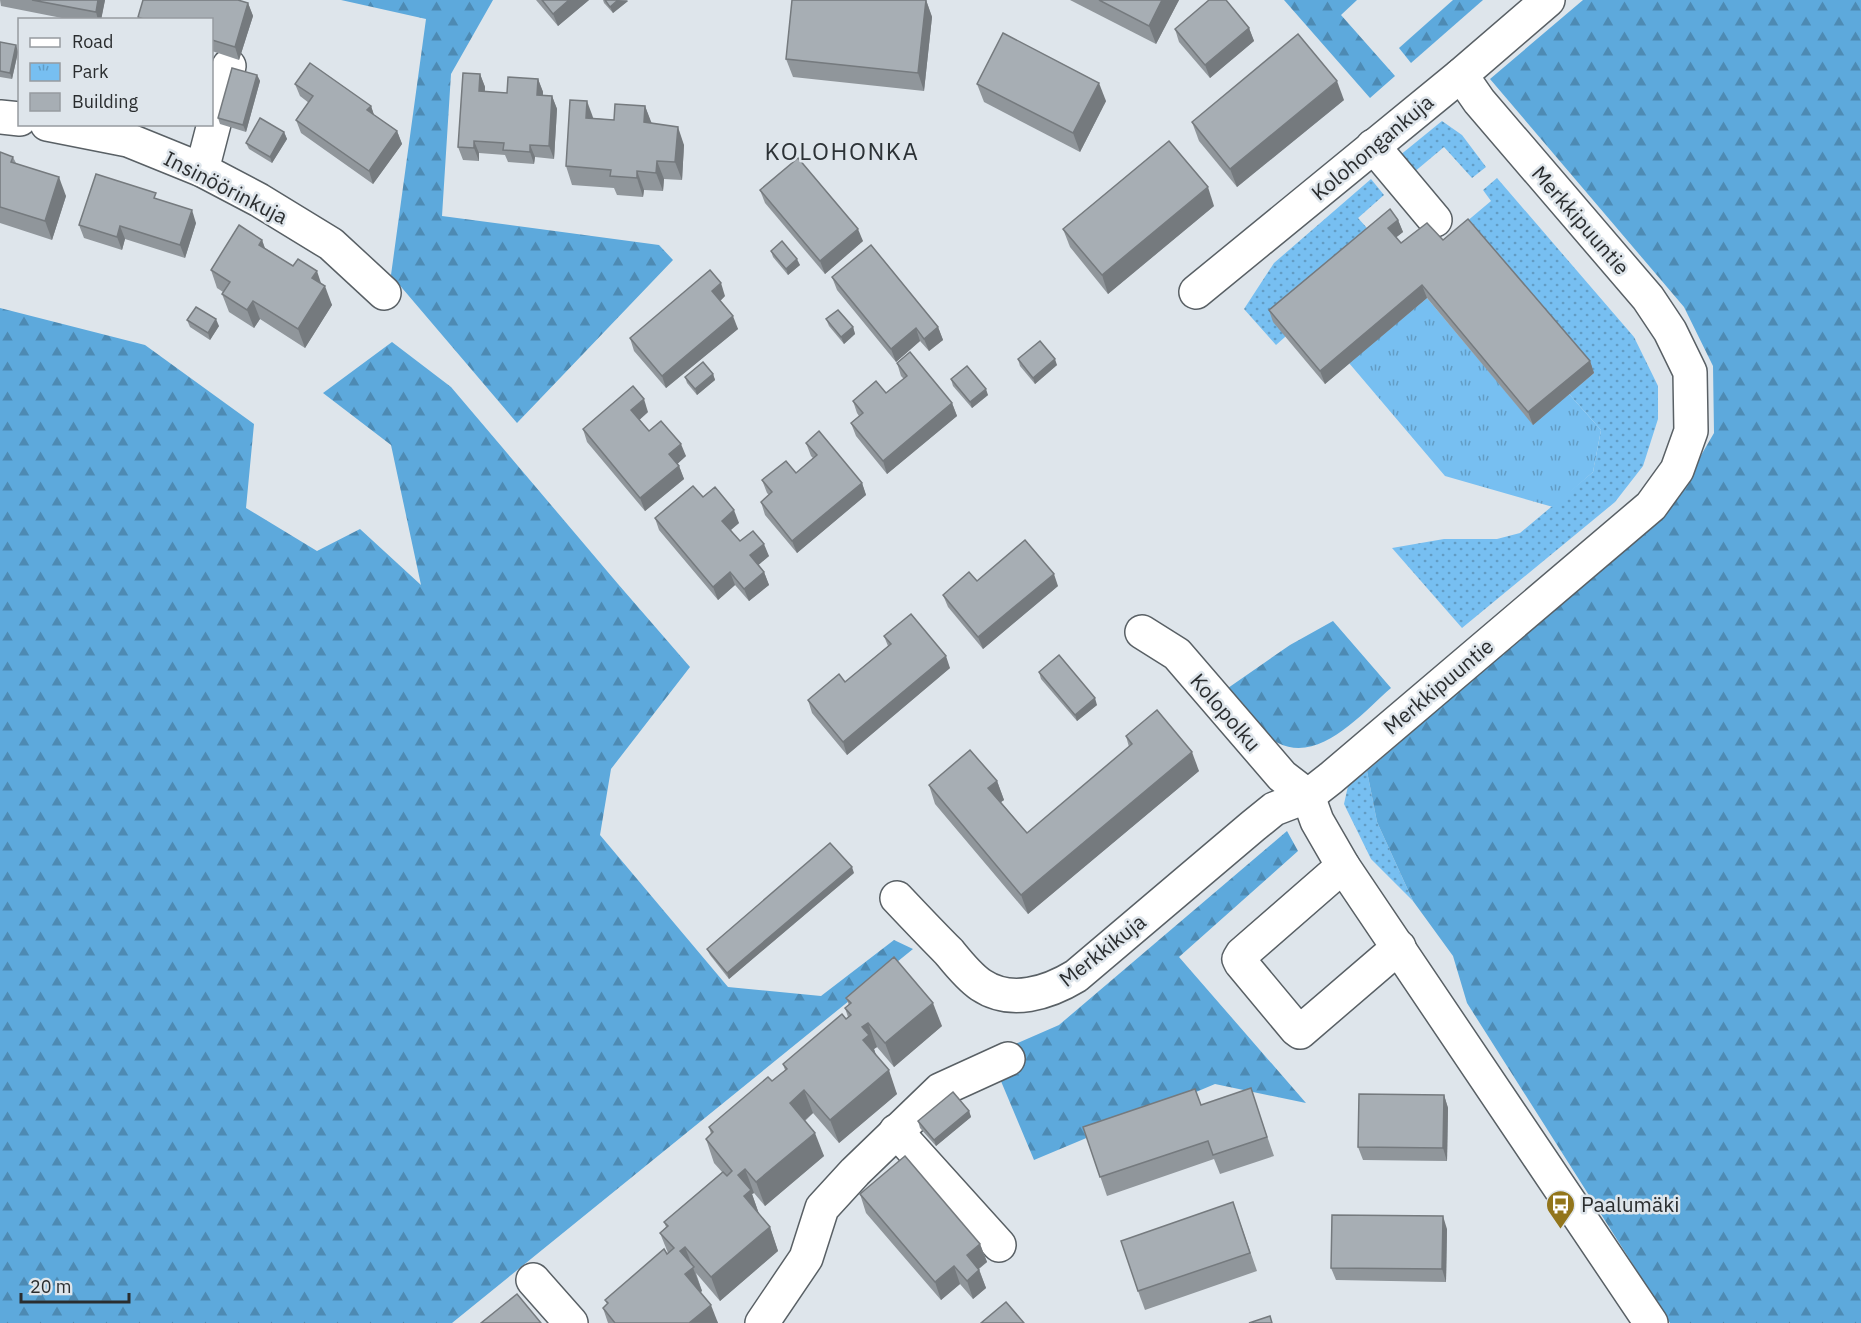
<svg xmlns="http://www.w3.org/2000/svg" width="1861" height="1323" font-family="'IBM Plex Sans',sans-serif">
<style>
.grass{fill:url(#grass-dots)}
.forest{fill:url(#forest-firs)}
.park{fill:url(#park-tufts)}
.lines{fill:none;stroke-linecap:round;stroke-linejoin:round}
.minor-casing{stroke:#596065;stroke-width:36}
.minor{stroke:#fff;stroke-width:33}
.wall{fill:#90969b}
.shaded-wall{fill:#757a7e}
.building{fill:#a7aeb4;stroke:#757a7e;stroke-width:1.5}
.labels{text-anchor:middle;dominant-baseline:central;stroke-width:5;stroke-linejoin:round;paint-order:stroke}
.street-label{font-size:21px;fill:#2a2d2f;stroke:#dee5eb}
.poi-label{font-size:21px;fill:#2a2d2f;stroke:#dee5eb;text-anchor:start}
.quarter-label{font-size:24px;letter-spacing:1.5px;fill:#2c3236;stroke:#dee5eb}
</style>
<defs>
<pattern id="grass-dots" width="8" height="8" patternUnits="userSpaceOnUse" patternTransform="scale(1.5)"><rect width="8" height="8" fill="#77bff1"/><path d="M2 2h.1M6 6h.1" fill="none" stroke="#629cc4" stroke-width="1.8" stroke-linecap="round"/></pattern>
<pattern id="forest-firs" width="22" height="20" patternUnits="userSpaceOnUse" patternTransform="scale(1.5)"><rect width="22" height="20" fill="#5da9dc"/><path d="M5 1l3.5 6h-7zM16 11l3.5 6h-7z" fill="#4d8ab3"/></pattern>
<pattern id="park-tufts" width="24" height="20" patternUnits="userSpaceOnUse" patternTransform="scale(1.5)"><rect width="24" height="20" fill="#77bff1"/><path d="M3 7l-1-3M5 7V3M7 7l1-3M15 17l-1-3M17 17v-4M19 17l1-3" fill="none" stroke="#629cc4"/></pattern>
</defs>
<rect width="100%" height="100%" fill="#dee5eb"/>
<!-- grass -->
<g class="grass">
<polygon points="1442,121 1462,135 1486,167 1472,178 1444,147 1413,173 1399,156"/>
<polygon points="1497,178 1634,337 1658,386 1658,419 1643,466 1615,502 1462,628 1392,548 1444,539 1497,539 1520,533 1593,472 1601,430 1569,394 1594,373 1440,244 1491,201 1483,190"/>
<polygon points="1371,179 1384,195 1358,218 1375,237 1285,337 1276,345 1244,309 1274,263"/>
<polygon points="1367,771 1377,822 1413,901 1371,859 1344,804 1348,786"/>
</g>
<!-- forest -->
<g class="forest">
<polygon points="341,0 493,0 451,74 442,216 659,245 673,260 517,423 391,275 426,19"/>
<polygon points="1284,0 1357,0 1341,15 1395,76 1370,98"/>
<polygon points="1453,0 1483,0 1411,63 1399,48"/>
<polygon points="1583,0 1861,0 1861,1323 1670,1323 1467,1003 1453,956 1413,901 1377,822 1367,771 1671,507 1714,433 1713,366 1684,307 1490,79"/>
<polygon points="0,308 145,345 254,424 246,508 317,551 360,529 421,585 391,445 323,393 392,342 451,387 618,584 690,667 611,769 600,835 728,987 821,996 894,940 913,949 452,1323 0,1323"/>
<path d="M1333,621L1391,688C1362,713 1320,764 1278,743C1268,738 1237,699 1228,688L1290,645Z"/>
<polygon points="1287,831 1298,851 1179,957 1306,1103 1215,1084 1034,1160 990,1055 1059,1025"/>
</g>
<!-- park -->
<polygon class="park" points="1427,298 1533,424 1569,394 1601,430 1593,472 1553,507 1445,476 1349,363"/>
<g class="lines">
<defs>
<g id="minor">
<polyline points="0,117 20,119"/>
<polyline points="47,124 128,140 202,170 259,200 331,244 384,293"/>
<polyline points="1373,146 1435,220"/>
<polyline points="202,170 229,66"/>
<polyline points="1196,292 1461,75 1548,0"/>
<polyline points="1142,632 1177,654 1282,776 1308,796"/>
<polyline points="1308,796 1317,821 1343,866 1651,1323"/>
<polyline points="1343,866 1242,954 1239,959 1241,963 1296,1029 1300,1032 1399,947"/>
<path d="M897,898C914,916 931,934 949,952C958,963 969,977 981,985C1011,1005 1048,993 1076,976L1253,826L1274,809L1308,796L1331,778L1651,506L1677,470L1691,431L1690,372L1670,331L1648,298L1479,101L1461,75"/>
<polyline points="896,1131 999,1245"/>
<polyline points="533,1280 571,1323"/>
<polyline points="762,1323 806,1258 822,1208 855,1172 940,1090 1008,1059"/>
</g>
</defs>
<!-- minor casing -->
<use href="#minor" class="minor-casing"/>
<!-- minor -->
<use href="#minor" class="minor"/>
</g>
<!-- wall -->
<g class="wall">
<polygon points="0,0 105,0 101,20 72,20 1,6"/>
<polygon points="536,0 589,0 558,26"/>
<polygon points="603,0 627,0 628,1 613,13 604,3"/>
<polygon points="876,0 926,0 932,17 924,91 793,77 786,59"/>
<polygon points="1070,0 1179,0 1156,44"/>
<polygon points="248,3 253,16 239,60 212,51 212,20 138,20 138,17"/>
<polygon points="1249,28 1254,41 1210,78 1179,42 1175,29"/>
<polygon points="0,42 16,45 18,52 12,79 0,77"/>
<polygon points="480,74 485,87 485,92 507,93 538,79 543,92 543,96 552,96 557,109 554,159 535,157 534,164 508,162 505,155 479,153 479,161 463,160 458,147"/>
<polygon points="257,75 260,81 246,132 220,124 218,118"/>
<polygon points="295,84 371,106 374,115 397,131 402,144 373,184 301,133 296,120 309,103 300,96"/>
<polygon points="977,84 1106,101 1080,152 984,102"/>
<polygon points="1344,100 1237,187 1199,141 1192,122"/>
<polygon points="645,106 651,123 684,145 682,180 664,179 663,191 644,190 643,197 617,195 614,188 572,185 566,166 594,118 614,120"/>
<polygon points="284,132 287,139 272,163 249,149 246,143"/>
<polygon points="0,152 13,157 16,163 66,196 52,240 0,223 0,224"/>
<polygon points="760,190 863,241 825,274 765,203"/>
<polygon points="158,199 196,223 185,258 125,239 122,250 84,238 79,225"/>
<polygon points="1214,206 1108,294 1070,247 1063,229"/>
<polygon points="1398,220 1403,232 1396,237 1401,243 1443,240 1590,361 1594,373 1533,425 1427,298 1325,384 1273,322 1269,310"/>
<polygon points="262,240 265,248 321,284 332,305 305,348 260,319 254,328 229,312 222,294 223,292 217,288 211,270"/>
<polygon points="771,251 800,265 788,275 773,257"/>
<polygon points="832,277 938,327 943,340 929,351 920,341 896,362 837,290"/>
<polygon points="725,296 720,301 738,329 666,388 634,351 630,338"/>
<polygon points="826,319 853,327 855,334 844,344 829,326"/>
<polygon points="187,320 219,326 210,340 190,327"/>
<polygon points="1018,359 1057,365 1035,384 1020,366"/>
<polygon points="897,363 952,403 957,416 887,474 856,436 851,423 859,416 857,413 853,401 886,393 904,379 901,376"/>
<polygon points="713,374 715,380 697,395 687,383 685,377"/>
<polygon points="951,379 988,395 972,408 953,386"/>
<polygon points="648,412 639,420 649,431 686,456 677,464 679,466 684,479 645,511 587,442 583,429"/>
<polygon points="806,443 862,483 866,495 797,553 765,515 761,502 769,495 767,493 762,480 796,473 813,458 811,456"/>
<polygon points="703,497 739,523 731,530 740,541 769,556 758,565 764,572 769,585 749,601 735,585 718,600 659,530 655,518"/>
<polygon points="977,581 1058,586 983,649 948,607 943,595"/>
<polygon points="884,636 950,668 847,755 812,713 808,700 845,682 888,646"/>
<polygon points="1039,672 1097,705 1077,721 1041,679"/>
<polygon points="1126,736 1199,771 1028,914 935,804 929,785 997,781 1004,800 1001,802 1027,833 1129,747"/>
<polygon points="854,873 729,979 710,955 707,949"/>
<polygon points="846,998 942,1026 894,1067 877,1047 874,1049 876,1055 897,1094 839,1143 813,1113 805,1121 824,1156 765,1206 754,1193 752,1194 759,1214 770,1227 778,1251 720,1301 696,1273 702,1291 700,1292 718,1323 608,1323 603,1308 607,1304 605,1300 668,1253 660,1233 666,1227 664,1222 722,1172 714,1163 706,1139 711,1134 709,1127 772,1081 785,1070 783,1064 848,1017 845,1008 849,1005"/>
<polygon points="1444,1095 1448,1108 1447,1161 1363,1160 1358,1147"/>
<polygon points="1201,1105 1257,1107 1274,1156 1220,1174 1214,1159 1107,1196 1083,1127"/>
<polygon points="969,1111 971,1117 936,1146 920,1128 918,1121"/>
<polygon points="860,1194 980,1244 987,1262 979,1269 986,1288 973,1299 960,1284 941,1300 866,1213"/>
<polygon points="1233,1202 1257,1271 1145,1310 1138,1291"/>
<polygon points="1447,1229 1446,1282 1336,1280 1331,1268"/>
</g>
<!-- shaded-wall -->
<g class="shaded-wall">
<polygon points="98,0 105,0 101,20 98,20 96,12"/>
<polygon points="569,0 589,0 558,26 553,14"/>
<polygon points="618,0 628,1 613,13 610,7"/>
<polygon points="926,0 932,17 924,91 918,73"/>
<polygon points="1162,0 1179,0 1156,44 1149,26"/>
<polygon points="248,3 253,16 239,60 235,47"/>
<polygon points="1249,28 1254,41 1210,78 1205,65"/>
<polygon points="16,45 18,52 12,79 10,73"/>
<polygon points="480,74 485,87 484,104 479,91"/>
<polygon points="257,75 260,81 246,132 243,125"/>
<polygon points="538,79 543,92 542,108 537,95"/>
<polygon points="1337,81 1344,100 1237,187 1230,169"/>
<polygon points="1099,83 1106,101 1080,152 1073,133"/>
<polygon points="552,96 557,109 554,159 549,146"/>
<polygon points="587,101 594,120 586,118"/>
<polygon points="371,106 375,118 367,110"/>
<polygon points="645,106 652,124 644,122"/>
<polygon points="678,127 684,145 682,180 675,162"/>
<polygon points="397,131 402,144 373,184 369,171"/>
<polygon points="284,132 287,139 272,163 270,157"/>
<polygon points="474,141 479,153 479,161 474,148"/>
<polygon points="530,145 535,157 534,164 530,152"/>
<polygon points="657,161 664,179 663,191 656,173"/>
<polygon points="637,171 644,190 643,197 637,178"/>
<polygon points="59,177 66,196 52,240 45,221"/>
<polygon points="1208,187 1214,206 1108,294 1102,275"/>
<polygon points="192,210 196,223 185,258 180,245"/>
<polygon points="1398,220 1403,232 1393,240 1388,228"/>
<polygon points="120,226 125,239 122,250 117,237"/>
<polygon points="858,229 863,241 825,274 820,261"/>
<polygon points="262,240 268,258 259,245"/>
<polygon points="797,259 800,265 788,275 786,269"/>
<polygon points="317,271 323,289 312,278"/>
<polygon points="721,283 725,296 717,304 712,291"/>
<polygon points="1422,285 1427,298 1325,384 1320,371"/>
<polygon points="325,286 332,305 305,348 298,329"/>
<polygon points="253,301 260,319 254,328 247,310"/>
<polygon points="733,316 738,329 666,388 662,376"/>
<polygon points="216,319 219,326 210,340 208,333"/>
<polygon points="853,327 855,334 844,344 841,337"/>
<polygon points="938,327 943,340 929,351 924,339"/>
<polygon points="916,328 920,341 896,362 891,349"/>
<polygon points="1055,359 1057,365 1035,384 1033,378"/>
<polygon points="1590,361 1594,373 1533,425 1528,412"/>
<polygon points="713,374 715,380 697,395 695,389"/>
<polygon points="986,389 988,395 972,408 970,402"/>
<polygon points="644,399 648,412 636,423 631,410"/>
<polygon points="952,403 957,416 887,474 883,461"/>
<polygon points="681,444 686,456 674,467 669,454"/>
<polygon points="679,466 684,479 645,511 640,498"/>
<polygon points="862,483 866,495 797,553 792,541"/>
<polygon points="734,510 739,523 727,533 722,521"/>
<polygon points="764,544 769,556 755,568 750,555"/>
<polygon points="730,572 735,585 718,600 713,587"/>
<polygon points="764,572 769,585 749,601 744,589"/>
<polygon points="1054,574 1058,586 983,649 978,637"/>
<polygon points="946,656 950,668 847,755 843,742"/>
<polygon points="1095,698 1097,705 1077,721 1075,715"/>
<polygon points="1192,752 1199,771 1028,914 1021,895"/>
<polygon points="997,781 1004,800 995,806 988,788"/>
<polygon points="852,867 854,873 729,979 727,973"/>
<polygon points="933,1003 942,1026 894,1067 885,1043"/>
<polygon points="868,1023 877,1047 874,1049 877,1058 863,1040 862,1027"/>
<polygon points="889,1070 897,1094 839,1143 830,1120"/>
<polygon points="804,1090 813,1113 798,1126 790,1103"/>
<polygon points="1444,1095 1448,1108 1447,1161 1443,1148"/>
<polygon points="969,1111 971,1117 936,1146 934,1140"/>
<polygon points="815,1133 824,1156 765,1206 756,1182"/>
<polygon points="745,1169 754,1193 752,1194 759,1214 752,1220 744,1196 738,1175"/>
<polygon points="1443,1216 1447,1229 1446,1282 1442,1269"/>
<polygon points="770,1227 778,1251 720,1301 711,1277"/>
<polygon points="980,1244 987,1262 973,1273 967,1255"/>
<polygon points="685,1247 702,1291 694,1298 685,1274 680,1251"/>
<polygon points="954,1266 960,1284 941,1300 935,1282"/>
<polygon points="979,1270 986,1288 973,1299 967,1281"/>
<polygon points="711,1305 718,1323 689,1323"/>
</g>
<!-- building -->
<g class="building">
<polygon points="32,0 98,0 96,12"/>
<polygon points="143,0 238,0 248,3 235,47 212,40 212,20 146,20 138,17"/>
<polygon points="542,0 569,0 553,14"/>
<polygon points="605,0 618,0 610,7"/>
<polygon points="792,0 926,0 918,73 786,59"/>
<polygon points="1099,0 1162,0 1149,26"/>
<polygon points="1209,0 1226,0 1249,28 1205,65 1175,29"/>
<polygon points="1003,33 1099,83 1073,133 977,84"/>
<polygon points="1298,34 1337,81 1230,169 1192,122"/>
<polygon points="0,42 16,45 10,73 0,71"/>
<polygon points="310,63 371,106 367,110 397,131 369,171 296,120 313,96 295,84"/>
<polygon points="232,68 257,75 243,125 218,118"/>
<polygon points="463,73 480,74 479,91 507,93 508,77 538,79 537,95 552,96 549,146 530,145 530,152 503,150 504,143 474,141 474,148 458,147"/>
<polygon points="570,100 587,101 586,118 614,120 615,104 645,106 644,122 678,127 675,162 657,161 656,173 637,171 637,178 610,176 611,170 566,166"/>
<polygon points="260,118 284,132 270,157 246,143"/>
<polygon points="1169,141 1208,187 1102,275 1063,229"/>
<polygon points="0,152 13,157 11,162 59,177 45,221 0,207"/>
<polygon points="798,158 858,229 820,261 760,190"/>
<polygon points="96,174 156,193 154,198 192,210 180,245 120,226 117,237 79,225"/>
<polygon points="1390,209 1398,220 1388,228 1401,243 1427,223 1443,240 1468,219 1590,361 1528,412 1422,285 1320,371 1269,310"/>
<polygon points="239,225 262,240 259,245 293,266 298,259 317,271 312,278 325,286 298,329 253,301 247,310 222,294 230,282 211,270"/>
<polygon points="782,241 797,259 786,269 771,251"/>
<polygon points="871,245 938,327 924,339 916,328 891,349 832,277"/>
<polygon points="710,270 721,283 712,291 733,316 662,376 630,338"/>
<polygon points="196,307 216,319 208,333 187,320"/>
<polygon points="838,310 853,327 841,337 826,319"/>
<polygon points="1040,341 1055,359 1033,378 1018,359"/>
<polygon points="910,352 952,403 883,461 851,423 863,413 853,401 876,381 886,393 907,376 897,363"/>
<polygon points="703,362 713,374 695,389 685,377"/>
<polygon points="967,366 986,389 970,402 951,379"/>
<polygon points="633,386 644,399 631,410 649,431 661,421 681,444 669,454 679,466 640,498 583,429"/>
<polygon points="819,431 862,483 792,541 761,502 772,492 762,480 786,461 796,473 817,455 806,443"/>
<polygon points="693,486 703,497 715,487 734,510 722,521 740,541 753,531 764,544 750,555 764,572 744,589 730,572 713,587 655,518"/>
<polygon points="1025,540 1054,574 978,637 943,595 969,572 977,581"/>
<polygon points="911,614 946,656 843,742 808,700 839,674 845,682 891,644 884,636"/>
<polygon points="1059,655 1095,698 1075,715 1039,672"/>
<polygon points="1157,710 1192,752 1021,895 929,785 970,750 997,781 988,788 1027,833 1132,744 1126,736"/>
<polygon points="830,843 852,867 727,973 707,949"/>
<polygon points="894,957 933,1003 885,1043 868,1023 862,1027 869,1035 863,1040 889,1070 830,1120 804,1090 790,1103 815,1133 756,1182 745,1169 738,1175 751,1190 744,1196 770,1227 711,1277 685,1247 680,1251 694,1267 685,1274 711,1305 689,1323 615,1323 603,1308 608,1303 605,1300 664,1249 667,1254 674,1248 660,1233 668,1226 664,1222 723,1172 727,1176 732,1171 706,1139 713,1132 709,1127 768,1077 772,1081 787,1069 783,1064 842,1014 846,1019 851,1015 845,1008 851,1003 846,998"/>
<polygon points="1251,1088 1267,1137 1213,1155 1208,1141 1100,1177 1083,1127 1195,1089 1201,1105"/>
<polygon points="953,1092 969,1111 934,1140 918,1121"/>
<polygon points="1359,1094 1444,1095 1443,1148 1358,1147"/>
<polygon points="905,1156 980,1244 967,1255 979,1270 967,1281 954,1266 935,1282 860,1194"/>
<polygon points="1233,1202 1250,1253 1138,1291 1121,1241"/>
<polygon points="1332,1215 1443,1216 1442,1269 1331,1268"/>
<polygon points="517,1294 541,1323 481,1323"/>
<polygon points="1006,1302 1024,1323 981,1323"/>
<polygon points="1270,1316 1272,1323 1249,1323"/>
</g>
<!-- icons -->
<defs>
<symbol id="bus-pin" viewBox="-11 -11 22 30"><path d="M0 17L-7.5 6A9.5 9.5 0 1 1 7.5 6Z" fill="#92751b" stroke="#dee5eb"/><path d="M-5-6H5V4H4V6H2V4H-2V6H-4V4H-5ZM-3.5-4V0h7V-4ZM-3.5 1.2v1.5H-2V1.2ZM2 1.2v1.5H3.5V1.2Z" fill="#fff"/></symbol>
</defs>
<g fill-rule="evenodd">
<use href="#bus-pin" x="1544" y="1188" width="33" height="45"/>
</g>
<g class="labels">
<!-- street labels -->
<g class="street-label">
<text transform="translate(1372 147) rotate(-40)">Kolohongankuja</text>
<text transform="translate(226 187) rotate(27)">Insinöörinkuja</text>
<text transform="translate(1581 220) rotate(49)">Merkkipuuntie</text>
<text transform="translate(1438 686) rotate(-40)">Merkkipuuntie</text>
<text transform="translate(1226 712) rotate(49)">Kolopolku</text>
<text transform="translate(1102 950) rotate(-38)">Merkkikuja</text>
</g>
<!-- poi labels -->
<g class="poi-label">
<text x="1581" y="1204">Paalumäki</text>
</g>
<!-- quarter labels -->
<g class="quarter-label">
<text x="842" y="151">KOLOHONKA</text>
</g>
</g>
<!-- legend -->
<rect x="18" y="18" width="195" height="108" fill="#dee5eb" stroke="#969ba0" stroke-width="1.5"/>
<rect x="30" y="38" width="30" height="9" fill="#ffffff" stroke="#969ba0" stroke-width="1.5"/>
<text x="72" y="48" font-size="18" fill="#2a2d2f">Road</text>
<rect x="30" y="63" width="30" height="18" fill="url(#park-tufts)" stroke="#969ba0" stroke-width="1.5"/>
<text x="72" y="78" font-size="18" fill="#2a2d2f">Park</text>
<rect x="30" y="93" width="30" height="18" fill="#a7aeb4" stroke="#969ba0" stroke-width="1.5"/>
<text x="72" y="108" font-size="18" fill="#2a2d2f">Building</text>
<!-- scale -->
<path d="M21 1293v9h108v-9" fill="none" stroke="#2a2d2f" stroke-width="3"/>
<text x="30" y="1293" font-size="18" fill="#2a2d2f" stroke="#dee5eb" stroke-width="4.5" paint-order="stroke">20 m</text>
</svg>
